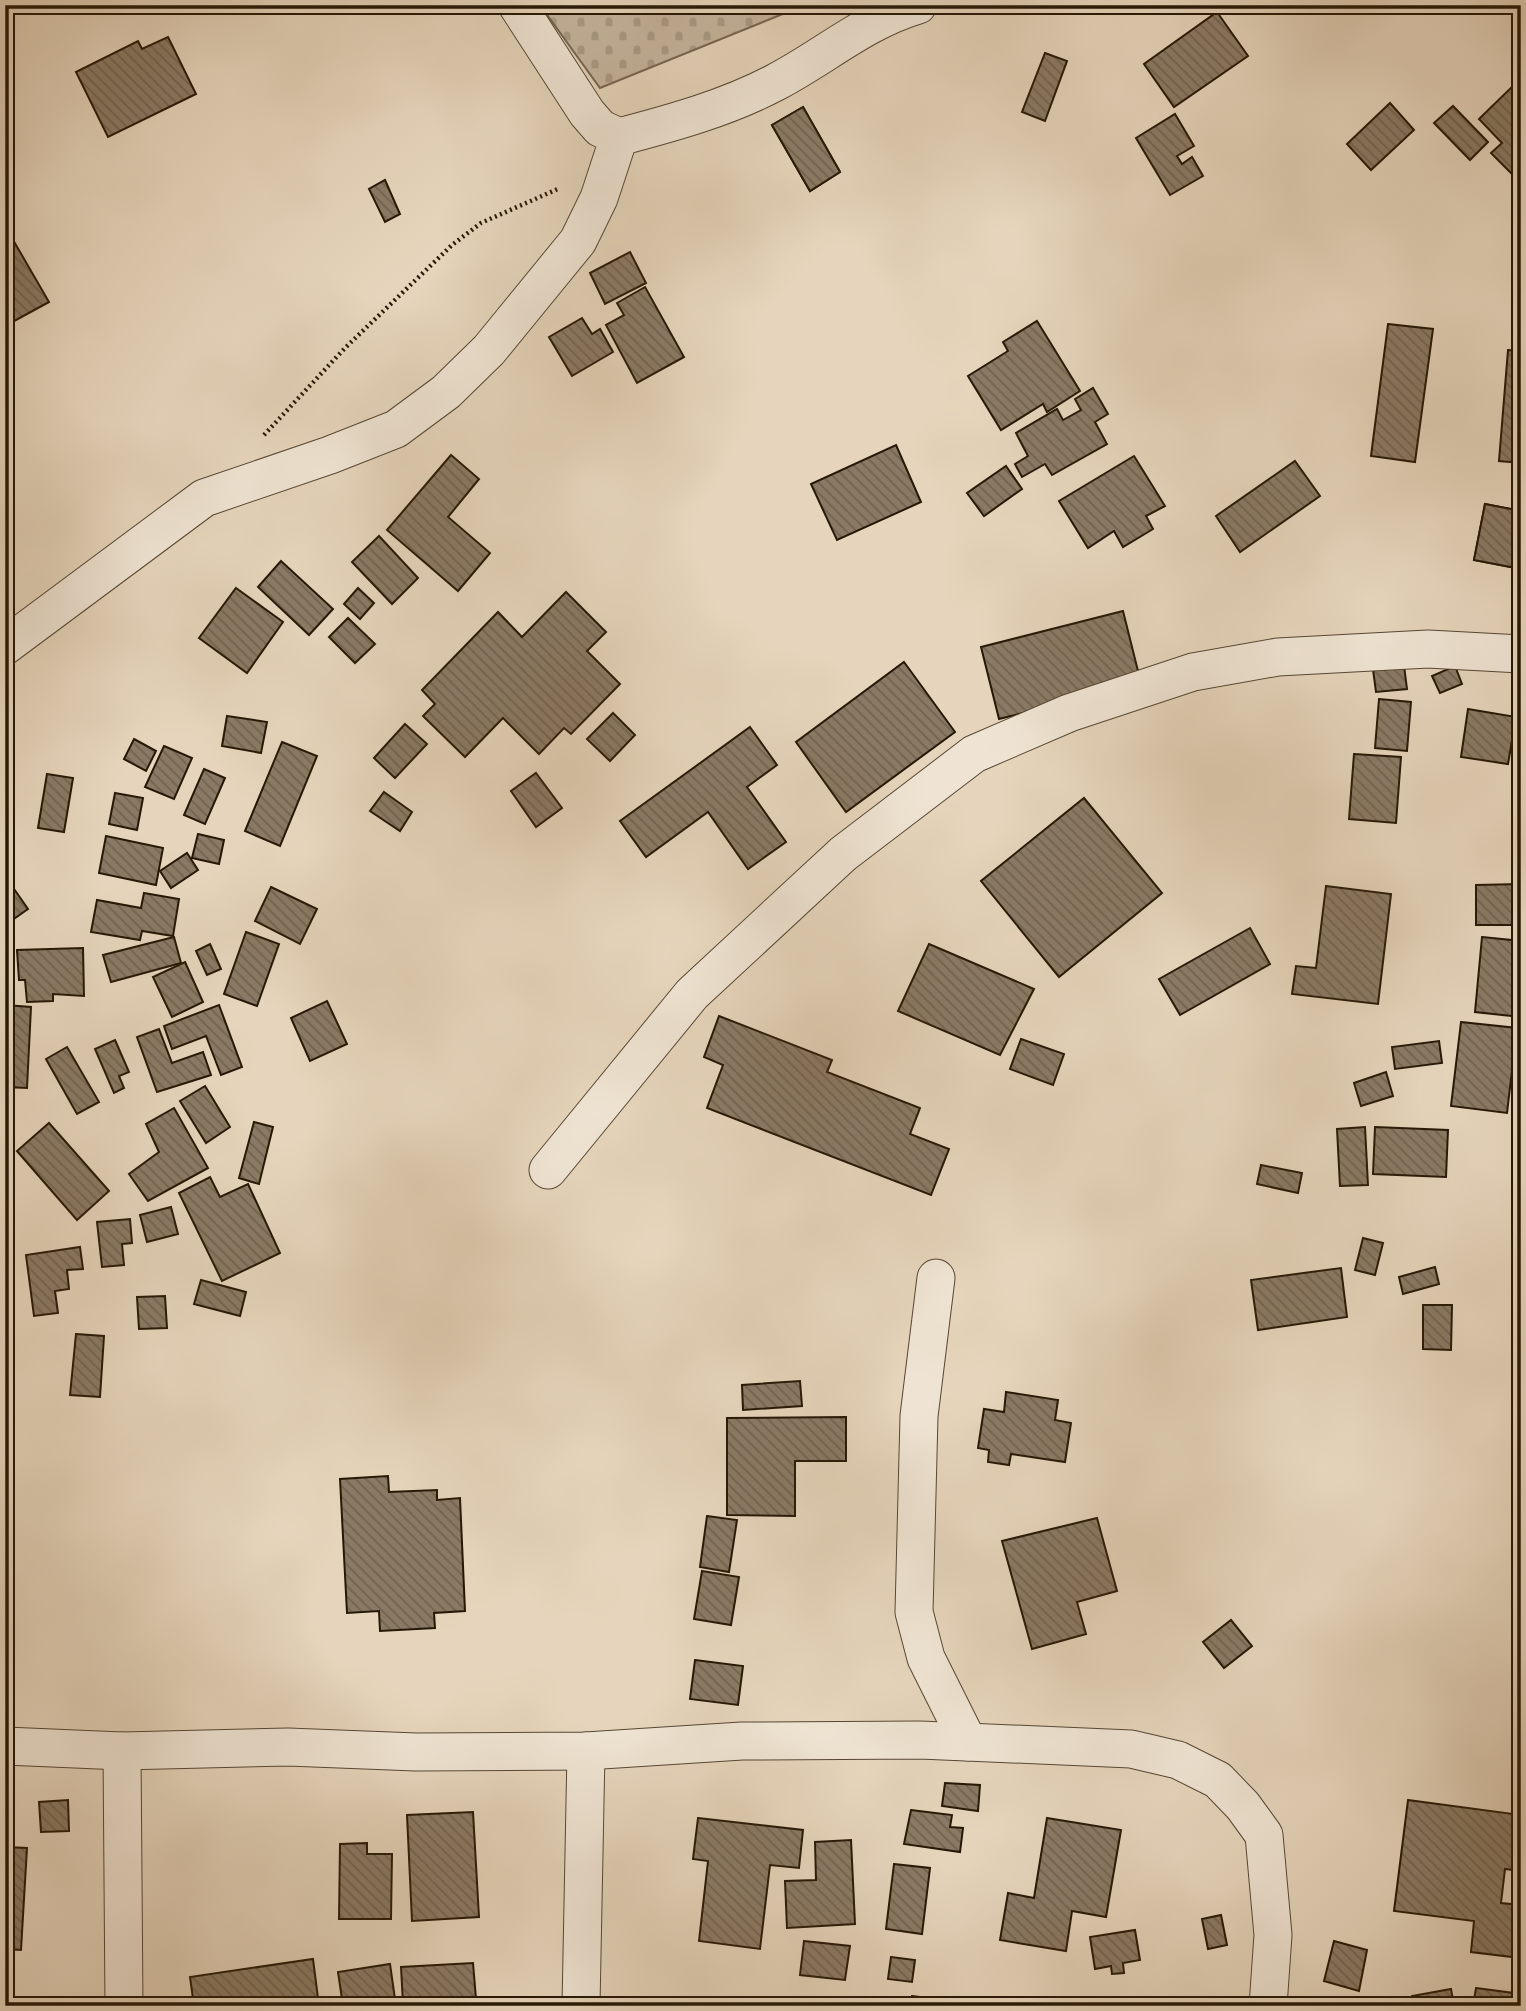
<svg xmlns="http://www.w3.org/2000/svg" width="1526" height="2011" font-family="'IM FELL English',serif">
<style>
.cemetery{fill:url(#cemetery-stones);stroke:#766652;stroke-width:2}
.building{fill:url(#building-back-hatch);stroke:#261806;stroke-width:2}
.lines{fill:none;stroke-linecap:round;stroke-linejoin:round}
.street-casing{stroke:#564734;stroke-width:39}
.path{stroke:#261806;stroke-width:4.5;stroke-dasharray:2 3.5;stroke-linecap:butt}
.street{stroke:#efe4d3;stroke-width:37}
</style>
<defs>
<pattern id="cemetery-stones" width="16" height="16" patternUnits="userSpaceOnUse" patternTransform="scale(1.75)"><rect width="16" height="16" fill="#c5b59d"/><path d="M2 7V4a2 2 0 0 1 4 0v3zM10 15v-3a2 2 0 0 1 4 0v3z" fill="#a99b86"/></pattern>
<pattern id="building-back-hatch" width="6" height="6" patternUnits="userSpaceOnUse" patternTransform="scale(1.75)"><rect width="6" height="6" fill="#8a7a65"/><path d="M-1 5l2 2M0 0l6 6M5-1l2 2" fill="none" stroke="#716351"/></pattern>
</defs>
<rect width="100%" height="100%" fill="#e6d5bc"/>
<filter id="stains"><feTurbulence type="fractalNoise" baseFrequency=".00286" numOctaves="4"/><feColorMatrix values="0 0 0 0 .2 0 0 0 0 .09 0 0 0 0 .02 0 0 0 .5 -.17"/></filter>
<radialGradient id="worn" r=".72"><stop offset=".6" stop-color="#630" stop-opacity="0"/><stop offset="1" stop-color="#630" stop-opacity=".3"/></radialGradient>
<!-- cemetery -->
<polygon class="cemetery" points="540,5 805,5 600,88"/>
<!-- building -->
<g class="building">
<polygon points="1217,12 1248,56 1174,107 1144,64"/>
<polygon points="168,37 196,94 108,137 76,72 138,41 142,49"/>
<polygon points="1045,53 1067,61 1045,121 1022,112"/>
<polygon points="1521,78 1521,183 1491,153 1502,143 1479,119"/>
<polygon points="1390,103 1414,130 1371,170 1347,144"/>
<polygon points="1453,106 1488,142 1470,160 1434,123"/>
<polygon points="803,107 840,172 810,191 772,125"/>
<polygon points="803,107 840,172 810,191 772,125"/>
<polygon points="1175,114 1194,146 1177,156 1182,164 1192,157 1203,176 1170,195 1136,138"/>
<polygon points="385,180 400,214 385,222 369,189"/>
<polygon points="5,226 49,302 5,326"/>
<polygon points="630,252 646,283 605,304 590,273"/>
<polygon points="645,287 684,357 637,383 606,325 624,315 617,303"/>
<polygon points="582,318 592,334 600,329 613,352 572,376 549,337"/>
<polygon points="1037,321 1080,391 1047,412 1043,404 1001,430 968,376 1008,351 1003,342"/>
<polygon points="1388,324 1433,329 1415,462 1371,456"/>
<polygon points="1508,350 1521,351 1521,463 1499,461"/>
<polygon points="1093,388 1108,414 1095,422 1107,444 1052,475 1045,464 1022,477 1015,464 1028,456 1016,433 1057,409 1063,420 1081,410 1075,399"/>
<polygon points="896,445 921,502 837,540 811,484"/>
<polygon points="451,455 479,479 448,517 490,553 458,591 387,530"/>
<polygon points="1134,456 1165,506 1146,516 1153,529 1123,547 1114,531 1088,548 1059,501"/>
<polygon points="1295,461 1320,496 1240,552 1216,516"/>
<polygon points="1006,466 1022,489 984,516 967,493"/>
<polygon points="1485,504 1521,511 1521,569 1474,560"/>
<polygon points="1485,504 1521,511 1521,569 1474,560"/>
<polygon points="379,536 418,578 392,604 352,562"/>
<polygon points="281,561 333,609 309,635 258,587"/>
<polygon points="236,588 283,622 247,673 199,638"/>
<polygon points="358,588 374,603 360,619 344,604"/>
<polygon points="566,592 606,632 587,651 620,684 571,734 564,728 539,754 503,718 465,757 423,716 435,704 422,690 498,612 522,637"/>
<polygon points="1123,611 1141,683 999,719 981,647"/>
<polygon points="348,618 375,644 355,663 329,637"/>
<polygon points="1403,658 1407,689 1376,692 1372,662"/>
<polygon points="904,662 955,732 846,812 796,742"/>
<polygon points="1455,666 1462,684 1440,693 1432,676"/>
<polygon points="1379,699 1411,702 1407,751 1375,748"/>
<polygon points="1468,709 1516,717 1508,764 1461,757"/>
<polygon points="613,713 635,735 610,761 587,739"/>
<polygon points="227,716 267,722 261,753 222,746"/>
<polygon points="405,724 427,744 395,778 374,758"/>
<polygon points="750,727 777,765 747,787 786,842 748,869 708,812 646,857 620,821"/>
<polygon points="134,739 156,751 146,771 124,759"/>
<polygon points="282,742 317,756 280,846 245,831"/>
<polygon points="164,746 192,758 174,799 145,787"/>
<polygon points="1354,754 1401,757 1396,823 1349,819"/>
<polygon points="204,769 225,778 205,824 184,815"/>
<polygon points="536,773 562,808 536,827 511,791"/>
<polygon points="47,774 73,778 64,832 38,828"/>
<polygon points="1521,789 1521,817 1517,817"/>
<polygon points="384,792 412,812 400,831 370,811"/>
<polygon points="115,793 143,798 137,830 109,824"/>
<polygon points="1084,798 1162,893 1059,977 981,881"/>
<polygon points="198,834 224,840 219,864 192,858"/>
<polygon points="106,836 163,848 156,885 99,873"/>
<polygon points="187,853 198,870 171,888 160,871"/>
<polygon points="5,876 28,909 5,925"/>
<polygon points="1521,884 1521,925 1476,925 1476,885"/>
<polygon points="1326,886 1391,894 1378,1004 1292,994 1296,966 1316,968"/>
<polygon points="271,887 317,909 300,944 255,921"/>
<polygon points="144,893 179,899 173,936 142,931 140,940 91,932 97,900 141,908"/>
<polygon points="1250,928 1270,964 1180,1015 1159,979"/>
<polygon points="246,932 279,944 257,1006 224,994"/>
<polygon points="174,937 181,963 111,982 103,955"/>
<polygon points="1482,937 1521,941 1521,1017 1475,1012"/>
<polygon points="210,944 221,969 207,975 196,951"/>
<polygon points="929,944 1034,989 1000,1055 898,1011"/>
<polygon points="83,948 84,996 53,994 53,1001 27,1002 25,980 19,980 17,950"/>
<polygon points="185,962 203,1002 172,1017 153,977"/>
<polygon points="327,1001 347,1044 310,1061 291,1018"/>
<polygon points="5,1005 31,1007 27,1088 5,1087"/>
<polygon points="219,1005 242,1067 221,1075 206,1036 172,1049 164,1026"/>
<polygon points="719,1016 832,1060 827,1072 920,1108 910,1134 949,1149 931,1195 707,1108 723,1065 704,1057"/>
<polygon points="1461,1022 1517,1028 1507,1113 1451,1106"/>
<polygon points="159,1029 172,1063 203,1052 211,1075 157,1092 137,1037"/>
<polygon points="1021,1039 1064,1054 1053,1085 1010,1069"/>
<polygon points="115,1040 129,1072 119,1076 124,1088 114,1093 95,1049"/>
<polygon points="1439,1041 1442,1063 1395,1069 1392,1047"/>
<polygon points="67,1047 99,1102 77,1114 46,1059"/>
<polygon points="1386,1072 1393,1096 1361,1106 1354,1083"/>
<polygon points="205,1086 230,1127 206,1143 180,1101"/>
<polygon points="174,1108 208,1168 148,1201 129,1174 159,1152 146,1124"/>
<polygon points="254,1122 273,1127 259,1184 239,1178"/>
<polygon points="49,1123 109,1191 77,1220 17,1151"/>
<polygon points="1365,1127 1368,1185 1340,1186 1337,1129"/>
<polygon points="1375,1127 1448,1130 1446,1177 1373,1174"/>
<polygon points="1261,1165 1302,1173 1298,1193 1257,1184"/>
<polygon points="210,1177 220,1197 248,1184 280,1253 222,1281 179,1193"/>
<polygon points="171,1207 178,1234 147,1242 140,1215"/>
<polygon points="130,1219 132,1243 122,1244 124,1265 102,1267 97,1222"/>
<polygon points="1363,1238 1383,1243 1375,1275 1355,1270"/>
<polygon points="80,1247 83,1269 67,1270 69,1289 55,1291 58,1313 34,1316 26,1255"/>
<polygon points="1435,1267 1439,1284 1403,1294 1399,1277"/>
<polygon points="1341,1268 1347,1317 1258,1330 1251,1280"/>
<polygon points="201,1280 246,1292 240,1316 194,1304"/>
<polygon points="165,1296 167,1328 139,1329 137,1297"/>
<polygon points="1423,1305 1452,1305 1451,1350 1423,1349"/>
<polygon points="76,1334 104,1336 100,1397 70,1395"/>
<polygon points="800,1381 802,1406 743,1410 742,1385"/>
<polygon points="1006,1392 1058,1400 1055,1420 1071,1423 1065,1462 1011,1454 1009,1465 988,1462 989,1450 978,1448 984,1409 1004,1412"/>
<polygon points="846,1417 846,1461 795,1461 795,1516 727,1515 727,1418"/>
<polygon points="388,1476 389,1492 437,1490 437,1500 460,1498 465,1611 434,1613 435,1628 380,1631 379,1611 347,1613 340,1479"/>
<polygon points="707,1516 737,1520 729,1572 700,1567"/>
<polygon points="1097,1518 1117,1591 1077,1602 1086,1634 1032,1649 1002,1541"/>
<polygon points="702,1571 739,1577 731,1625 694,1619"/>
<polygon points="1231,1620 1252,1646 1224,1668 1203,1642"/>
<polygon points="695,1660 743,1666 738,1705 690,1699"/>
<polygon points="945,1783 980,1785 978,1811 942,1806"/>
<polygon points="68,1800 69,1831 41,1832 39,1802"/>
<polygon points="1408,1800 1521,1815 1520,1871 1505,1869 1501,1903 1521,1905 1521,1958 1471,1952 1474,1921 1394,1911"/>
<polygon points="911,1810 952,1815 950,1827 963,1828 960,1852 904,1844"/>
<polygon points="473,1812 479,1917 412,1921 407,1815"/>
<polygon points="698,1818 803,1830 799,1868 770,1865 760,1949 699,1941 708,1861 693,1859"/>
<polygon points="1047,1818 1121,1830 1106,1917 1072,1911 1066,1951 1000,1940 1008,1893 1034,1898"/>
<polygon points="851,1840 855,1924 787,1928 785,1881 816,1880 815,1842"/>
<polygon points="367,1843 367,1854 392,1854 391,1919 339,1919 340,1844"/>
<polygon points="5,1847 27,1848 21,1950 5,1949"/>
<polygon points="894,1864 930,1868 922,1934 886,1929"/>
<polygon points="1221,1915 1227,1945 1208,1949 1202,1919"/>
<polygon points="1135,1930 1140,1960 1123,1963 1124,1973 1112,1974 1111,1966 1095,1969 1090,1937"/>
<polygon points="804,1941 850,1946 845,1980 800,1975"/>
<polygon points="1334,1941 1367,1950 1359,1991 1324,1981"/>
<polygon points="891,1957 915,1960 912,1982 888,1979"/>
<polygon points="313,1959 319,2006 194,2006 190,1977"/>
<polygon points="473,1963 476,1999 403,2004 401,1967"/>
<polygon points="390,1964 396,2006 343,2006 338,1972"/>
<polygon points="1476,1988 1521,1994 1521,2006 1473,2006"/>
<polygon points="1451,1989 1454,2006 1413,2006 1412,1996"/>
<polygon points="912,1996 993,2006 911,2006"/>
</g>
<g class="lines">
<defs>
<g id="street">
<path d="M517,5L587,113L600,128L619,137C672,123 727,108 776,82C824,57 864,21 918,5"/>
<polyline points="5,646 204,498 330,455 396,429 446,392 489,350 578,241 599,198 619,137"/>
<polyline points="548,1170 692,994 843,854 974,754 1069,713 1193,672 1278,657 1428,649 1521,654"/>
<polyline points="936,1278 919,1416 914,1612 926,1658 968,1742"/>
<polyline points="5,1746 122,1751 288,1747 416,1752 586,1751 742,1741 920,1740 1131,1749 1178,1760 1218,1780 1243,1806 1264,1835 1273,1935 1268,2006"/>
<polyline points="122,1751 124,2006"/>
<polyline points="581,2006 586,1751"/>
</g>
</defs>
<!-- street casing -->
<use href="#street" class="street-casing"/>
<!-- path -->
<polyline class="path" points="264,435 345,348 452,245 481,223 560,188"/>
<!-- street -->
<use href="#street" class="street"/>
</g>
<!-- margin -->
<rect width="1526" height="2011" fill="none" stroke="#e6d5bc" stroke-width="28"/>
<rect x="7" y="7" width="1512" height="1997" fill="none" stroke="#261806" stroke-width="3.5"/>
<rect x="14" y="14" width="1498" height="1983" fill="none" stroke="#261806" stroke-width="2"/>
<rect width="100%" height="100%" filter="url(#stains)"/>
<rect width="100%" height="100%" fill="url(#worn)"/>
</svg>
